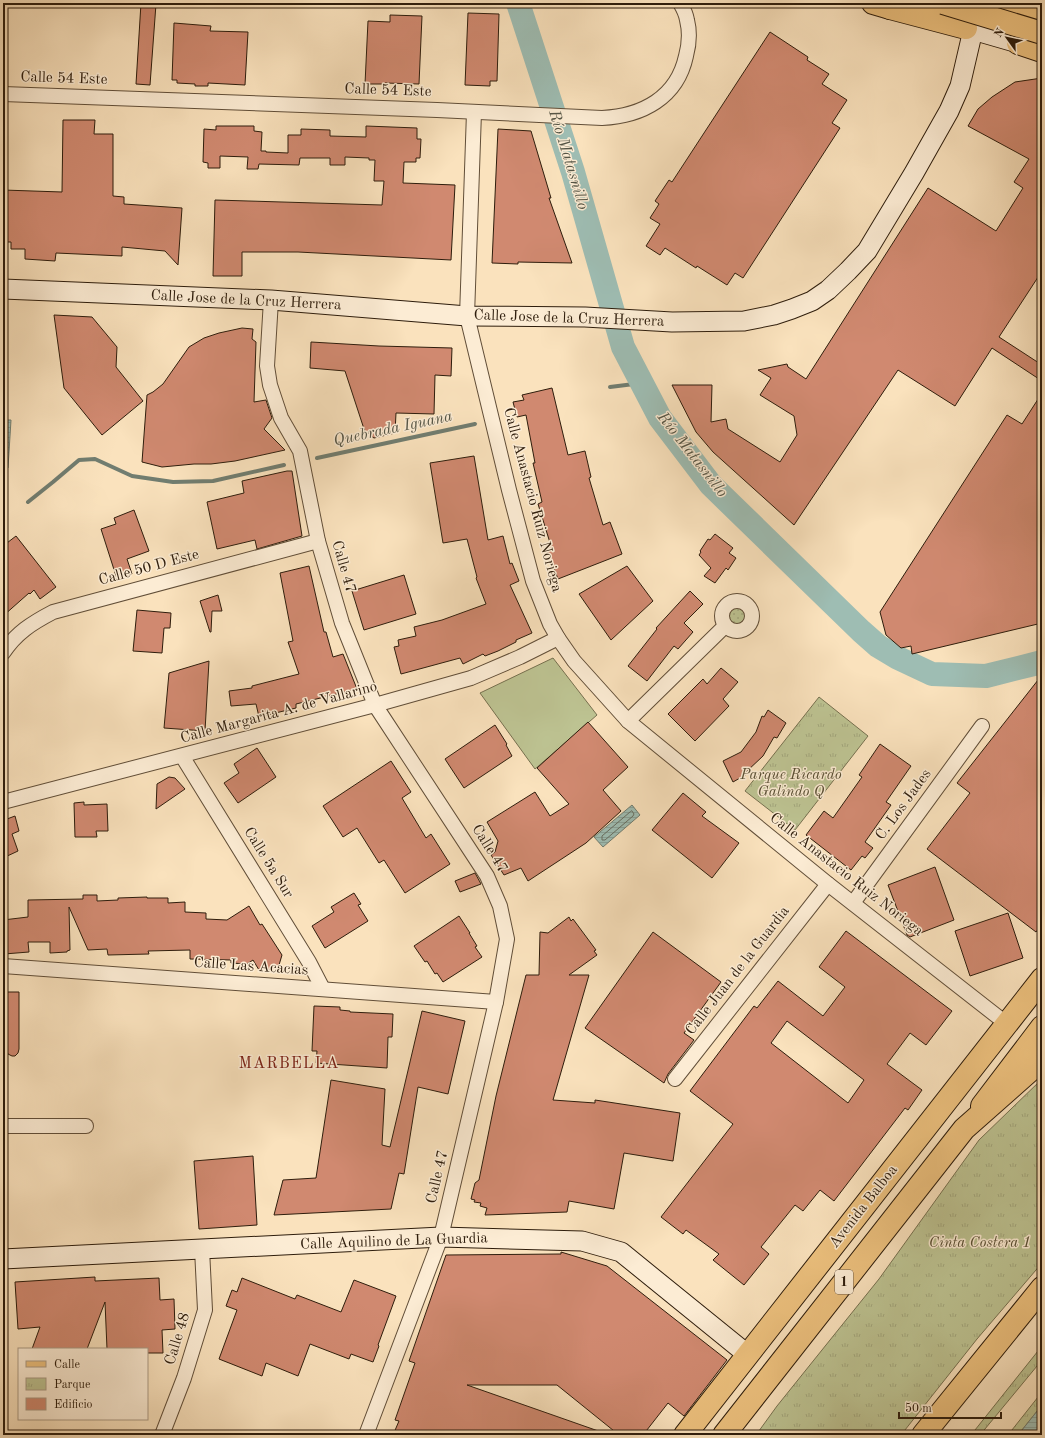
<svg xmlns="http://www.w3.org/2000/svg" width="1045" height="1438" font-family="'Old Standard TT',serif">
<style>
.grass{fill:url(#grass-dots);stroke:#76704f}
.park{fill:url(#park-tufts);stroke:#76704f}
.pitch{fill:#bdc392;stroke:#76704f}
.water{fill:url(#water-rules);stroke:#717d70}
.lines{fill:none;stroke-linecap:round;stroke-linejoin:round}
.shore{stroke:#666d60;stroke-width:1}
.stream{stroke:#717d70;stroke-width:4}
.river{stroke:#9ebdb3;stroke-width:24}
.building{fill:#d08970;stroke:#2e1d0c;fill-rule:evenodd}
.street-casing{stroke:#614e38;stroke-width:16}
.secondary-casing{stroke:#2e1d0c;stroke-width:21}
.primary-casing{stroke:#2e1d0c;stroke-width:24}
.highway-casing{stroke:#2e1d0c;stroke-width:24}
.street{stroke:#fcecd4;stroke-width:14}
.secondary{stroke:#fcecd4;stroke-width:19}
.primary{stroke:#edc17e;stroke-width:22}
.highway{stroke:#edc17e;stroke-width:22}
.highway-bridge-casing{stroke:#2e1d0c;stroke-width:24;stroke-linecap:butt}
.highway-bridge{stroke:#edc17e;stroke-width:22}
.labels{text-anchor:middle;dominant-baseline:central;stroke-width:3;stroke-linejoin:round;paint-order:stroke}
.shield{fill:#fcecd4;stroke:#6c5b48;stroke-width:1}
.shield-label{font-size:14px;font-weight:bold;fill:#2e1d0c}
.street-label{font-size:15px;fill:#2e1d0c;stroke:#fcecd4}
.park-label{font-size:15px;font-style:italic;fill:#594f34;stroke:#fcecd4}
.water-label{font-size:16px;font-style:italic;fill:#555546;stroke:#fcecd4}
.neighbourhood-label{font-size:16px;letter-spacing:1px;fill:#7a1f14;stroke:#fcecd4}
</style>
<defs>
<pattern id="grass-dots" width="8" height="8" patternUnits="userSpaceOnUse"><rect width="8" height="8" fill="#bdc392"/><path d="M2 2h.1M6 6h.1" fill="none" stroke="#a3a77d" stroke-width="1.8" stroke-linecap="round"/></pattern>
<pattern id="park-tufts" width="24" height="20" patternUnits="userSpaceOnUse"><rect width="24" height="20" fill="#bdc392"/><path d="M3 7l-1-3M5 7V3M7 7l1-3M15 17l-1-3M17 17v-4M19 17l1-3" fill="none" stroke="#a3a77d"/></pattern>
<pattern id="water-rules" width="6" height="5" patternUnits="userSpaceOnUse"><rect width="6" height="5" fill="#9ebdb3"/><path d="M0 2.5h6" fill="none" stroke="#88a299"/></pattern>
</defs>
<rect width="100%" height="100%" fill="#fae2bd"/>
<filter id="stains"><feTurbulence type="fractalNoise" baseFrequency=".005" numOctaves="4"/><feColorMatrix values="0 0 0 0 .2 0 0 0 0 .09 0 0 0 0 .02 0 0 0 .5 -.17"/></filter>
<radialGradient id="worn" r=".72"><stop offset=".6" stop-color="#630" stop-opacity="0"/><stop offset="1" stop-color="#630" stop-opacity=".3"/></radialGradient>
<!-- grass -->
<circle class="grass" cx="736" cy="615" r="9"/>
<!-- park -->
<g class="park">
<polygon points="819,697 868,736 795,830 745,791"/>
<polygon points="1042,1079 1042,1263 977,1339 901,1435 756,1435 777,1406 879,1279 979,1140"/>
<polygon points="1042,1346 1042,1360 980,1435 971,1435"/>
<polygon points="1042,1392 1042,1405 1018,1435 1008,1435"/>
</g>
<!-- pitch -->
<polygon class="pitch" points="553,658 597,715 535,769 480,693"/>
<!-- water -->
<g class="water">
<polygon points="3,420 11,420 8,468 3,467"/>
<polygon points="632,805 640,815 603,847 594,837"/>
<polygon points="1042,1405 1042,1435 1018,1435"/>
</g>
<g class="lines">
<!-- shore -->
<g class="shore">
<polyline points="3,424 6,426 4,462 3,463"/>
<polygon points="632,811 634,814 633,816 605,840 602,840 602,836 630,812"/>
</g>
<!-- stream -->
<g class="stream">
<polyline points="610,387 642,383"/>
<polyline points="317,458 475,424"/>
<polyline points="28,502 53,482 79,460 95,459 132,476 173,482 213,481 284,465"/>
</g>
<!-- river -->
<polyline class="river" points="518,3 573,172 623,347 660,418 711,485 861,631 878,646 898,658 932,674 986,676 1042,662"/>
</g>
<!-- building -->
<g class="building">
<polygon points="141,3 156,4 150,85 136,84"/>
<polygon points="468,13 499,14 497,81 490,81 490,86 465,85"/>
<polygon points="390,15 422,16 419,84 385,83 385,84 365,84 368,21 390,22"/>
<polygon points="174,23 211,26 210,31 248,32 245,85 208,83 208,86 195,86 195,84 177,83 177,80 172,80"/>
<polygon points="770,32 808,57 807,60 829,74 822,84 847,100 832,123 840,128 743,278 735,273 727,285 697,266 696,268 665,248 660,255 646,246 660,224 650,218 659,204 655,201 669,180 672,182"/>
<polygon points="1042,78 1042,271 999,337 1042,365 1042,381 992,348 955,406 898,370 794,525 713,452 696,432 672,385 712,385 711,422 726,419 728,429 780,462 797,435 794,416 760,395 771,378 758,370 787,364 788,367 806,379 928,188 996,231 1023,188 1014,182 1029,159 968,126 978,109 992,97 1015,82"/>
<polygon points="63,120 95,120 94,134 113,134 113,196 124,197 124,204 182,208 178,265 165,251 122,247 122,256 56,253 55,261 25,259 25,249 11,249 11,242 3,242 3,190 62,192"/>
<polygon points="216,126 254,126 254,131 262,132 261,151 266,151 266,152 288,153 288,135 301,135 301,129 330,130 330,136 366,137 366,126 417,128 417,139 421,139 420,158 416,158 416,162 404,162 403,183 455,185 451,260 298,252 242,252 242,276 213,276 215,200 382,205 384,181 374,181 375,160 369,160 369,158 345,157 345,165 330,165 330,158 300,158 299,165 259,164 258,169 247,169 248,157 220,156 220,168 208,168 208,163 203,162 204,129 216,130"/>
<polygon points="498,129 531,131 551,198 549,198 572,263 518,262 518,264 492,263"/>
<polygon points="54,315 92,317 117,347 116,367 143,401 102,435 64,388"/>
<polygon points="242,328 253,329 252,339 256,342 254,402 266,400 272,418 264,429 285,450 235,461 211,464 194,464 162,467 142,462 147,395 153,392 163,384 189,347 204,338 219,333"/>
<polygon points="311,342 379,346 452,348 451,376 435,375 434,414 396,413 395,433 374,438 365,432 345,371 310,368"/>
<polygon points="552,388 568,455 585,451 591,477 589,478 603,525 610,522 622,554 558,579 546,548 551,546 538,504 542,502 533,463 535,463 526,415 517,417 513,402 524,400 522,395"/>
<polygon points="1042,393 1042,623 912,654 911,646 901,648 886,635 880,612 1007,415 1022,424"/>
<polygon points="474,456 488,540 503,536 510,564 512,563 519,581 510,585 532,633 516,640 516,642 498,651 485,656 483,654 463,664 460,658 401,674 394,647 399,646 398,640 416,636 414,627 442,620 486,604 476,578 477,577 467,539 443,543 430,463"/>
<polygon points="287,471 292,471 302,536 257,549 255,540 217,549 207,502 244,493 242,481"/>
<polygon points="134,510 149,551 127,559 132,574 117,579 101,529 116,524 114,518"/>
<polygon points="715,534 733,548 729,553 736,558 728,570 726,568 715,583 704,576 711,568 699,555 701,552 700,551 708,539 710,540"/>
<polygon points="16,536 56,587 40,599 34,590 30,594 29,593 3,616 3,546"/>
<polygon points="309,566 324,632 326,632 333,657 343,654 357,689 296,704 296,708 259,717 256,704 231,706 229,691 252,688 252,686 299,674 288,642 293,641 280,573"/>
<polygon points="627,566 653,601 611,640 579,594"/>
<polygon points="404,575 416,614 364,630 352,591"/>
<polygon points="690,591 703,604 684,623 693,632 678,649 674,646 647,681 628,666 657,629 656,628"/>
<polygon points="218,595 222,611 212,611 211,632 210,632 200,601"/>
<polygon points="137,610 171,613 170,628 164,628 162,653 133,651"/>
<polygon points="209,661 205,731 164,728 169,673"/>
<polygon points="721,668 738,682 723,699 729,706 695,741 668,714 703,679 707,684"/>
<polygon points="1042,675 1042,924 1036,932 927,849 970,793 957,783"/>
<polygon points="768,710 786,723 777,738 774,737 763,756 746,772 747,774 733,782 723,761 741,752 756,732 762,716 764,717"/>
<polygon points="588,722 628,767 603,790 621,811 586,843 528,881 521,868 504,875 491,855 495,852 498,841 487,822 535,792 550,816 569,804 537,768"/>
<polygon points="495,725 507,744 506,745 512,756 464,788 445,759"/>
<polygon points="880,744 911,766 886,802 891,805 865,842 873,848 865,858 862,856 851,870 806,835 824,811 833,818 862,777 859,775"/>
<polygon points="257,748 276,777 238,803 224,783 239,773 234,764"/>
<polygon points="391,761 411,792 402,798 426,838 431,834 450,864 405,893 384,860 379,863 357,828 343,837 323,806"/>
<polygon points="169,777 175,778 185,789 156,809 157,784"/>
<polygon points="683,793 706,812 702,816 739,843 712,878 652,830"/>
<polygon points="84,802 84,805 107,804 108,831 96,831 97,837 75,837 74,803"/>
<polygon points="3,812 5,812 7,819 15,816 19,831 12,834 18,851 3,858"/>
<polygon points="935,867 954,920 910,937 907,935 888,885"/>
<polygon points="475,873 481,884 460,892 455,881"/>
<polygon points="354,893 361,904 358,905 368,921 325,948 312,926 334,912 331,907"/>
<polygon points="83,895 97,895 97,901 118,900 118,898 147,897 147,898 168,898 168,903 185,902 185,912 206,913 206,919 227,920 249,906 260,925 262,924 282,955 279,965 270,970 259,970 253,960 247,964 231,963 231,960 190,959 190,950 148,951 149,954 108,955 107,949 88,950 69,907 70,950 67,951 67,952 50,953 50,942 28,942 29,952 4,954 3,920 28,917 28,900 83,899"/>
<polygon points="1008,913 1023,958 970,976 955,931"/>
<polygon points="459,916 470,933 469,933 477,946 475,947 482,957 443,982 437,973 435,974 427,961 425,962 414,946"/>
<polygon points="569,917 571,921 573,919 596,950 594,951 597,955 569,975 589,975 553,1100 595,1103 595,1100 680,1113 673,1161 624,1153 614,1209 569,1201 567,1212 485,1215 487,1208 480,1206 481,1203 474,1202 475,1200 471,1199 475,1183 479,1180 496,1096 526,975 539,975 540,932 548,933"/>
<path d="M846,931L952,1011L926,1045L910,1033L887,1064L922,1090L908,1110L905,1108L834,1201L820,1190L803,1211L795,1205L761,1247L769,1254L744,1285L713,1260L719,1254L686,1230L683,1234L661,1217L733,1124L690,1091L754,1006L757,1008L778,981L823,1016L845,987L819,967ZM787,1021L864,1080L848,1103L771,1043Z"/>
<polygon points="653,932 721,982 684,1033 694,1040 668,1074 664,1083 585,1028"/>
<polygon points="3,992 19,992 19,1049 18,1053 15,1056 12,1056 8,1054 6,1048 3,1048"/>
<polygon points="314,1006 340,1007 340,1010 350,1011 350,1012 393,1014 392,1037 388,1037 387,1068 316,1063 317,1051 312,1051"/>
<polygon points="422,1011 465,1021 448,1094 418,1087 404,1174 399,1173 391,1209 274,1215 283,1180 316,1178 331,1080 385,1089 382,1145 390,1147"/>
<polygon points="253,1156 257,1225 199,1229 194,1161"/>
<polygon points="561,1252 607,1266 727,1360 684,1416 668,1403 643,1435 619,1435 557,1385 467,1385 604,1433 604,1435 393,1435 399,1421 395,1420 415,1363 409,1361 446,1255 561,1254"/>
<polygon points="95,1277 95,1281 159,1278 160,1300 174,1299 175,1329 162,1330 163,1353 147,1353 147,1349 107,1349 105,1302 87,1349 32,1349 40,1327 18,1329 15,1282"/>
<polygon points="242,1278 295,1299 297,1295 341,1312 354,1280 396,1296 378,1345 379,1346 373,1362 351,1354 349,1359 310,1344 298,1376 266,1363 262,1376 219,1359 237,1310 226,1306 232,1290 237,1292"/>
</g>
<g class="lines">
<defs>
<g id="street">
<path d="M3,94L437,110L602,118C642,116 677,98 686,56C689,45 690,32 687,20C686,14 683,8 680,3"/>
<polyline points="474,112 467,316 509,490 533,581 550,624 558,638 574,661 628,721 828,884 1007,1024"/>
<polyline points="271,300 267,366 270,385 281,418 300,451 318,541 342,623 375,705 487,876 500,906 507,939 496,1002 441,1237 366,1435"/>
<circle cx="737" cy="616" r="15"/>
<path d="M3,653C16,633 32,623 53,612L318,541"/>
<polyline points="628,721 725,626"/>
<polyline points="182,756 309,962 323,989"/>
<polyline points="3,802 375,705 471,678 520,657 558,638"/>
<polyline points="853,903 982,726"/>
<polyline points="3,966 496,1002"/>
<polyline points="675,1079 828,884"/>
<polyline points="3,1126 86,1126"/>
<polyline points="162,1435 184,1378 205,1310 202,1249"/>
</g>
<g id="secondary">
<polyline points="963,24 966,28 1018,43 1032,40"/>
<polyline points="3,289 271,300 467,316 585,317 672,322 744,321 774,315 792,309 812,301 828,290 848,271 867,251 914,173 949,111 960,86 973,30"/>
<polyline points="3,1259 441,1237 582,1241 621,1252 748,1355"/>
</g>
<g id="primary">
<polyline points="883,3 890,8 966,28"/>
<polyline points="1011,3 1042,13"/>
<polyline points="1018,43 1042,51"/>
<polyline points="982,1106 1042,1027"/>
<polyline points="685,1435 1042,979"/>
</g>
<g id="highway">
<polyline points="873,3 890,8"/>
<polyline points="724,1435 964,1129 1042,1060"/>
<polyline points="923,1435 1042,1288"/>
</g>
</defs>
<!-- street casing -->
<use href="#street" class="street-casing"/>
<!-- secondary casing -->
<use href="#secondary" class="secondary-casing"/>
<!-- primary casing -->
<use href="#primary" class="primary-casing"/>
<!-- highway casing -->
<use href="#highway" class="highway-casing"/>
<!-- street -->
<use href="#street" class="street"/>
<!-- secondary -->
<use href="#secondary" class="secondary"/>
<!-- primary -->
<use href="#primary" class="primary"/>
<!-- highway -->
<use href="#highway" class="highway"/>
<defs>
<polyline id="highway-bridge" points="943,3 1042,33"/>
</defs>
<!-- highway-bridge casing -->
<use href="#highway-bridge" class="highway-bridge-casing"/>
<!-- highway-bridge -->
<use href="#highway-bridge" class="highway-bridge"/>
</g>
<g class="labels">
<!-- shield labels -->
<rect class="shield" x="835" y="1270" width="18" height="24" rx="3"/>
<g class="shield-label">
<text x="844" y="1282">1</text>
</g>
<!-- street labels -->
<g class="street-label">
<text transform="translate(64 79) rotate(2)">Calle 54 Este</text>
<text transform="translate(388 91) rotate(2)">Calle 54 Este</text>
<text transform="translate(246 301) rotate(3)">Calle Jose de la Cruz Herrera</text>
<text transform="translate(569 319) rotate(2)">Calle Jose de la Cruz Herrera</text>
<text transform="translate(532 500) rotate(75)">Calle Anastacio Ruiz Noriega</text>
<text transform="translate(343 567) rotate(74)">Calle 47</text>
<text transform="translate(149 568) rotate(-15)">Calle 50 D Este</text>
<text transform="translate(279 713) rotate(-15)">Calle Margarita A. de Vallarino</text>
<text transform="translate(904 805) rotate(-54)">C. Los Jades</text>
<text transform="translate(489 849) rotate(58)">Calle 47</text>
<text transform="translate(268 863) rotate(58)">Calle 5a Sur</text>
<text transform="translate(846 875) rotate(38)">Calle Anastacio Ruiz Noriega</text>
<text transform="translate(251 967) rotate(4)">Calle Las Acacias</text>
<text transform="translate(738 971) rotate(-52)">Calle Juan de la Guardia</text>
<text transform="translate(438 1177) rotate(-77)">Calle 47</text>
<text transform="translate(864 1207) rotate(-52)">Avenida Balboa</text>
<text transform="translate(394 1242) rotate(-2)">Calle Aquilino de La Guardia</text>
<text transform="translate(178 1339) rotate(-73)">Calle 48</text>
</g>
<!-- park labels -->
<g class="park-label">
<text x="791" y="775">Parque Ricardo<tspan x="791" dy="17">Galindo Q</tspan></text>
<text x="980" y="1243">Cinta Costera 1</text>
</g>
<!-- water labels -->
<g class="water-label">
<text transform="translate(568 160) rotate(73)">Río Matasnillo</text>
<text transform="translate(393 429) rotate(-12)">Quebrada Iguana</text>
<text transform="translate(692 455) rotate(52)">Río Matasnillo</text>
</g>
<!-- neighbourhood labels -->
<g class="neighbourhood-label">
<text x="289" y="1064">MARBELLA</text>
</g>
</g>
<!-- margin -->
<rect width="1045" height="1438" fill="none" stroke="#fae2bd" stroke-width="16"/>
<rect x="4" y="4" width="1037" height="1430" fill="none" stroke="#2e1d0c" stroke-width="2"/>
<rect x="8" y="8" width="1029" height="1422" fill="none" stroke="#2e1d0c"/>
<!-- legend -->
<rect x="18" y="1348" width="130" height="72" fill="#fcecd4" stroke="#aa9984"/>
<rect x="26" y="1361" width="20" height="6" fill="#edc17e" stroke="#aa9984"/>
<text x="54" y="1368" font-size="12" fill="#2e1d0c">Calle</text>
<rect x="26" y="1378" width="20" height="12" fill="url(#park-tufts)" stroke="#aa9984"/>
<text x="54" y="1388" font-size="12" fill="#2e1d0c">Parque</text>
<rect x="26" y="1398" width="20" height="12" fill="#d08970" stroke="#aa9984"/>
<text x="54" y="1408" font-size="12" fill="#2e1d0c">Edificio</text>
<!-- north arrow -->
<g transform="translate(1007 38) rotate(303)" stroke="#fcecd4" stroke-width="3" paint-order="stroke">
<path d="M0-3L7 15L0 10L-7 15Z" fill="#2e1d0c"/>
<text y="-6" font-size="11" font-weight="bold" text-anchor="middle" fill="#2e1d0c">N</text>
</g>
<!-- scale -->
<path d="M899 1412v6h102v-6" fill="none" stroke="#2e1d0c" stroke-width="2"/>
<text x="905" y="1412" font-size="12" fill="#2e1d0c" stroke="#fcecd4" stroke-width="3" paint-order="stroke">50 m</text>
<rect width="100%" height="100%" filter="url(#stains)"/>
<rect width="100%" height="100%" fill="url(#worn)"/>
</svg>
